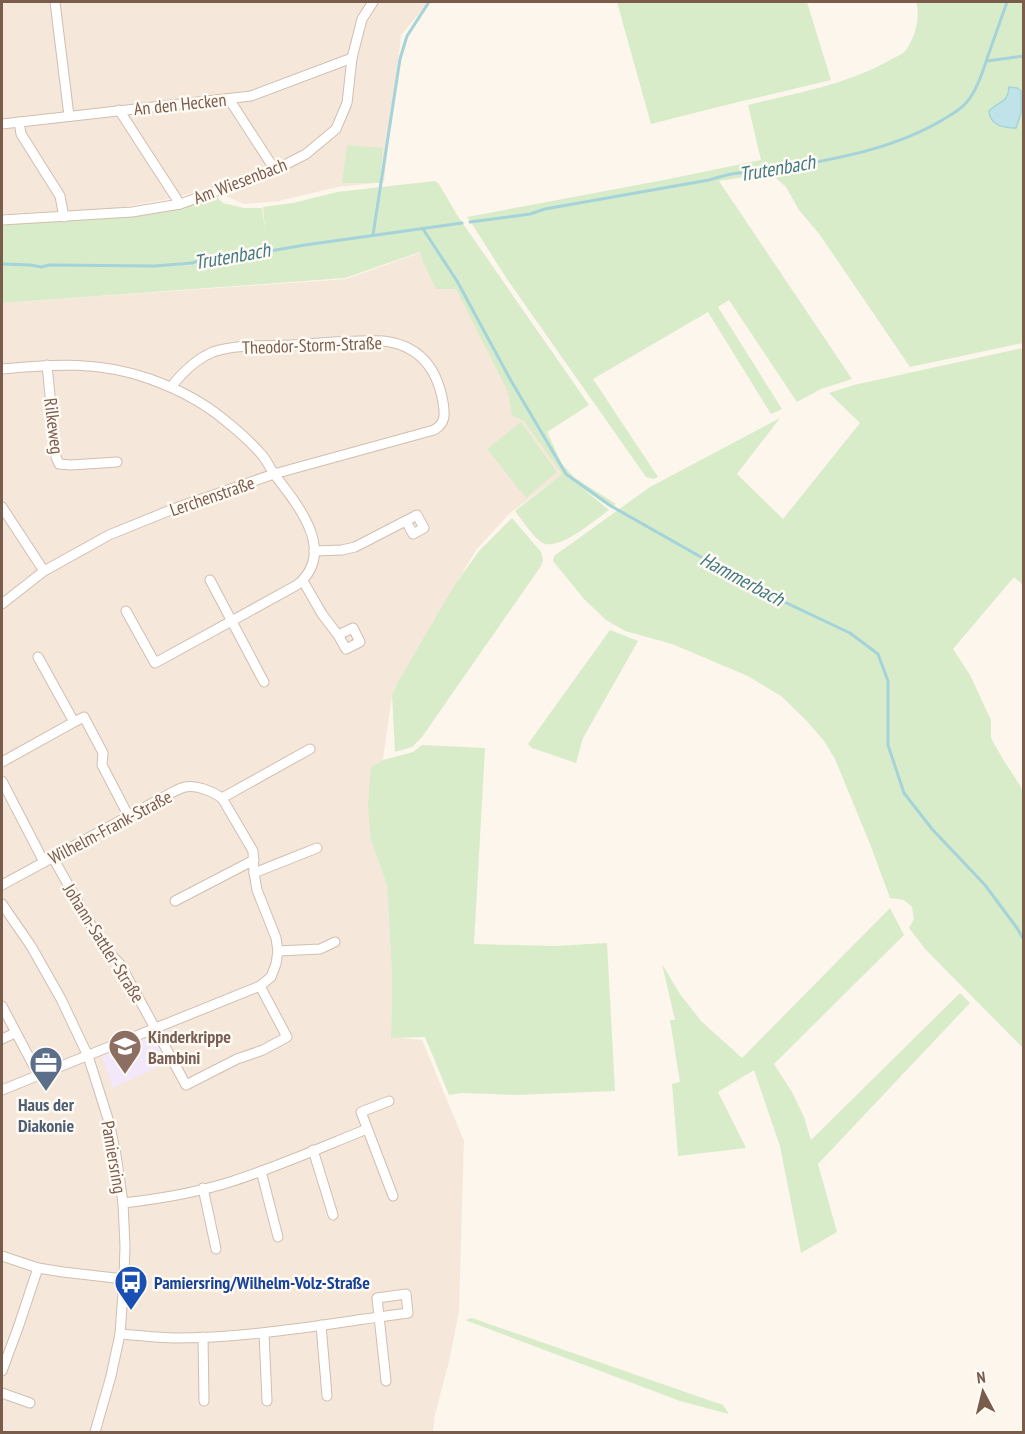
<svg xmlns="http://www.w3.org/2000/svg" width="1025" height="1434" font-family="'PT Sans Narrow',sans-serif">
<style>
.residential{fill:#f5e8da}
.education{fill:#f3e8fa}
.green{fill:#d8ecc9}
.water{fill:#bfe3e8;stroke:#a5d3da;stroke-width:1.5}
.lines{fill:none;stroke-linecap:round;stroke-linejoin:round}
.stream{stroke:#a5d3da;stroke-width:3}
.street-casing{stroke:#d1beb0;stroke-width:11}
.street{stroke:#fff;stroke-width:9}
.labels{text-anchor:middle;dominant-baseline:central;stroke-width:5;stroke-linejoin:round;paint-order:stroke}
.street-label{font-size:18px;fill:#7a5c4d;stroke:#fffaf3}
.education-label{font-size:18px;font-weight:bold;fill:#785e54;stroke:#fffaf3;text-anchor:start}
.service-label{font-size:18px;font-weight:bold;fill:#4e5e75;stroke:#fffaf3}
.transit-label{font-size:18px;font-weight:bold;fill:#164399;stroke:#fffaf3;text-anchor:start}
.water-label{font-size:20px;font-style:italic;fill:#437c86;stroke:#fffaf3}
</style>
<rect width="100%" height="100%" fill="#fdf6ec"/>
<!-- residential -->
<g class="residential">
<polygon points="2,2 429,2 401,35 384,182 338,187 279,201 244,204 226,196 220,186 168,199 111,209 2,214"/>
<polygon points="436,247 562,474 509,514 476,550 399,680 392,695 383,760 371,768 371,841 387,885 392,977 391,1037 422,1040 464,1141 459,1311 449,1362 435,1414 433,1432 2,1432 2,303 346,279"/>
</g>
<!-- education -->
<polygon class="education" points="154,1034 169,1061 113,1088 102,1056"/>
<!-- green -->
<g class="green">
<polygon points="617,2 807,2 831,80 722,106 651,124"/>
<path d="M916,2H1023V343L910,367L820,235L799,210L786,187L770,173L719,181L852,379L821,389L797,402L729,300L718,307L782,409L771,414L708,312L593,379L658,477L653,479L646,477L507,279L472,224L467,217L664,180L761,160L748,105C795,93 847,85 890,60C895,57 902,55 906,50C915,37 921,17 916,2Z"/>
<polygon points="347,145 383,148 380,183 342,183"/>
<path d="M435,181L439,184L457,215L589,405L547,432L562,464L575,478L616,504L611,508L582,488L609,510C596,519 560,551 543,543C534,538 522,520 515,511L562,474L523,420L512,416L508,392L456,289H436L423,262L420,252L345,278L2,303V221L64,218L216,196L223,203L244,208H262L265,229L263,207L293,203L337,192Z"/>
<polygon points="1023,348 1023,585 1014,577 953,649 970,675 991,720 991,738 1004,761 1023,790 1023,1048 926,950 909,928 914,919 912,907 904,900 890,898 870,844 835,759 824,741 806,720 781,696 748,676 672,644 625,631 606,620 584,599 553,561 554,556 650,487 780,418 737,474 783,519 860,423 829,393 854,385"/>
<polygon points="521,422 557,472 526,498 487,449"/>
<polygon points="512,518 541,552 543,560 541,566 422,737 412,747 395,752 392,695 399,680 454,586 479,551"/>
<polygon points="610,630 638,641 583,738 576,763 532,748 528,744"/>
<polygon points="422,745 485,748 474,944 554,946 607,943 615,1091 515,1095 462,1093 449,1095 425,1037 391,1038 392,977 387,885 371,841 368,804 371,767 383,760 413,752"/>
<polygon points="890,908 904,935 774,1064 792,1092 804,1117 811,1140 960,993 970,1003 818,1164 837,1232 801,1253 780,1146 754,1070 718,1092 746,1148 678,1156 672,1084 680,1082 670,1020 675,1020 662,964 680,994 701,1021 742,1058"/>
<polygon points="472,1318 723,1405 729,1414 680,1401 465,1320"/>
</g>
<!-- water -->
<path class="water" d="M1009,87L1017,88L1021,91V113L1016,128C1004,128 990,126 989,111C998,101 1008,104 1009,87Z"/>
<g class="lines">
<!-- stream -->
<g class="stream">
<polyline points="987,61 1024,56"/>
<path d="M470,222L530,214L545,209L709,180C726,175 739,171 757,173C820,161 888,153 944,119C952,114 960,110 966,103C978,89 983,70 989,53C995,36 1001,19 1007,2"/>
<polyline points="423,229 457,281 510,379 566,474 611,506 759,590 850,633 878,654 888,681 888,745 904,793 932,829 985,885 1017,928 1024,940"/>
<polyline points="373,235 400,59 407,36 429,2"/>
<polyline points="2,264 31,265 41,267 49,265 155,266 192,263 213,256 233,256 258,251 270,251 305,245 462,223"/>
</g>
<defs>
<g id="street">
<polyline points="55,2 69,116"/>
<polyline points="229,99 275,170"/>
<polyline points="119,110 180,204"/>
<polyline points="19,122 21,134 60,196 64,217"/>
<polyline points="2,124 251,96 352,58"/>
<polyline points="2,220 132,212 180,204 275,170 306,154 336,129 347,103 352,58 362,19 373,2"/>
<polyline points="47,365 56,457 59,464 71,465 117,462"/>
<path d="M2,369C54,364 100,361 150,379C175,388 201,401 222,418C236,429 250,441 262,455C267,461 270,468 274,474C297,504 338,552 297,585L155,663L126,611"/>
<polyline points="2,507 44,571"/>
<polyline points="314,551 342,550 355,547 417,515 424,528 413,534 406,521"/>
<polyline points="210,580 264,682"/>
<polyline points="303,581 322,614 338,635 346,649 360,642 353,628 338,635"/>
<path d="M2,604L44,571L109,535L173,509L274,474L434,430C446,423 445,414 443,402C437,368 419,345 383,341C353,340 322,343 291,345C267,346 236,344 213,352C196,359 182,373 171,387"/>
<polyline points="38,657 74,722 84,717 103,753 102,765 128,815"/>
<polyline points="2,762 74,722"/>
<polyline points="2,781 44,862"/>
<polyline points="222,798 310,749"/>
<polyline points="53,858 103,946 120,964 186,1085 237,1059 263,1050 287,1037 260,986"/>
<polyline points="254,873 317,848"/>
<path d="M2,885L171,793C175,791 180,788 185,787C197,785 212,791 222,798L253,851L254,873L257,890L276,938L278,951L276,964L271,977L260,986L2,1090"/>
<polyline points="175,901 254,860"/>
<polyline points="2,904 31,946 61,999 88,1056 109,1122 116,1155 123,1203 125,1246 124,1279 120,1334 111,1376 95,1432"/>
<polyline points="278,951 320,949 335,942"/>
<polyline points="2,1006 39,1076"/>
<polyline points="2,1039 15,1033"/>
<polyline points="389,1101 361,1112 393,1196"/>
<polyline points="313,1150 333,1215"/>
<polyline points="261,1171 278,1237"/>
<polyline points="203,1188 216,1249"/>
<path d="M123,1203C159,1199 195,1193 230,1182C277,1167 322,1147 367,1129"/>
<polyline points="2,1256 38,1268 63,1272 124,1279"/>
<polyline points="321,1325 327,1396"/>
<polyline points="264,1333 267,1401"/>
<path d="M120,1334C138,1335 157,1338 175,1338C253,1338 331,1323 408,1313L406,1294L377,1298L386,1381"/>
<polyline points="203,1337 204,1401"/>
<polyline points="2,1371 19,1325 38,1268"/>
<polyline points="2,1393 30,1403"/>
</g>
</defs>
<!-- street casing -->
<use href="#street" class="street-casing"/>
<!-- street -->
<use href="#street" class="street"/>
</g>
<!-- icons -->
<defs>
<symbol id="school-pin" viewBox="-11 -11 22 30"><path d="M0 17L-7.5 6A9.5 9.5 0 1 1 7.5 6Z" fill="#8d6e63" stroke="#fffaf3"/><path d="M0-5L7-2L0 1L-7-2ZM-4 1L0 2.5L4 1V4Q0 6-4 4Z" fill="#fff"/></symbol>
<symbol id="office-pin" viewBox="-11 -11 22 30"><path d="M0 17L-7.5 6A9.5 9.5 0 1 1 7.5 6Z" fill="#5c6f8a" stroke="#fffaf3"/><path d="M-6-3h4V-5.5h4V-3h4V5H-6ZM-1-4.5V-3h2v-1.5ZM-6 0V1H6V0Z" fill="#fff"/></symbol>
<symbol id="bus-pin" viewBox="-11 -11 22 30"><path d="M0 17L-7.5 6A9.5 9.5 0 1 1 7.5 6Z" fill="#1a4fb4" stroke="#fffaf3"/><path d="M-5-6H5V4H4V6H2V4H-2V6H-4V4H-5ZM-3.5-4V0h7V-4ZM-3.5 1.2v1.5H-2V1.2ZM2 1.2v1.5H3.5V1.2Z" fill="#fff"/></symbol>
</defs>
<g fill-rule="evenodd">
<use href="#school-pin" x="106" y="1027" width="38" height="52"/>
<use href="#office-pin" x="27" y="1044" width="38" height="52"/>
<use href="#bus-pin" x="112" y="1263" width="38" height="52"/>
</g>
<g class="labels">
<!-- street labels -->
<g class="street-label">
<text transform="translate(180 104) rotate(-6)">An den Hecken</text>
<text transform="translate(240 181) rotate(-21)">Am Wiesenbach</text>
<text transform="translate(312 345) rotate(-2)">Theodor-Storm-Straße</text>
<text transform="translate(54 426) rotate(83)">Rilkeweg</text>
<text transform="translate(212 496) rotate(-19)">Lerchenstraße</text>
<text transform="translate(110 827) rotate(-28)">Wilhelm-Frank-Straße</text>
<text transform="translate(104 943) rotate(58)">Johann-Sattler-Straße</text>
<text transform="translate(114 1157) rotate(80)">Pamiersring</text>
</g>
<!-- education labels -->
<g class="education-label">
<text x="148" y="1036">Kinderkrippe<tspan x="148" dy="21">Bambini</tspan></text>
</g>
<!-- service labels -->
<g class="service-label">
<text x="46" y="1104">Haus der<tspan x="46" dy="21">Diakonie</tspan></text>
</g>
<!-- transit labels -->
<g class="transit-label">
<text x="154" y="1282">Pamiersring/Wilhelm-Volz-Straße</text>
</g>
<!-- water labels -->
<g class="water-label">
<text transform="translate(777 168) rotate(-10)">Trutenbach</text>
<text transform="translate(232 256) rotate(-10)">Trutenbach</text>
<text transform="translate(742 579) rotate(28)">Hammerbach</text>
</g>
</g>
<!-- border -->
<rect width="1025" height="1434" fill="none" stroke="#7a5c4d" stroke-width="6"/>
<!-- north arrow -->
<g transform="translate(983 1392) rotate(353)" stroke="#fffaf3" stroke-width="4.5" paint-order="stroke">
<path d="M0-4.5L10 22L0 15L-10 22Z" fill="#7a5c4d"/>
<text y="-9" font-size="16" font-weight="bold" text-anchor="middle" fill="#7a5c4d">N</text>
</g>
</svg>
